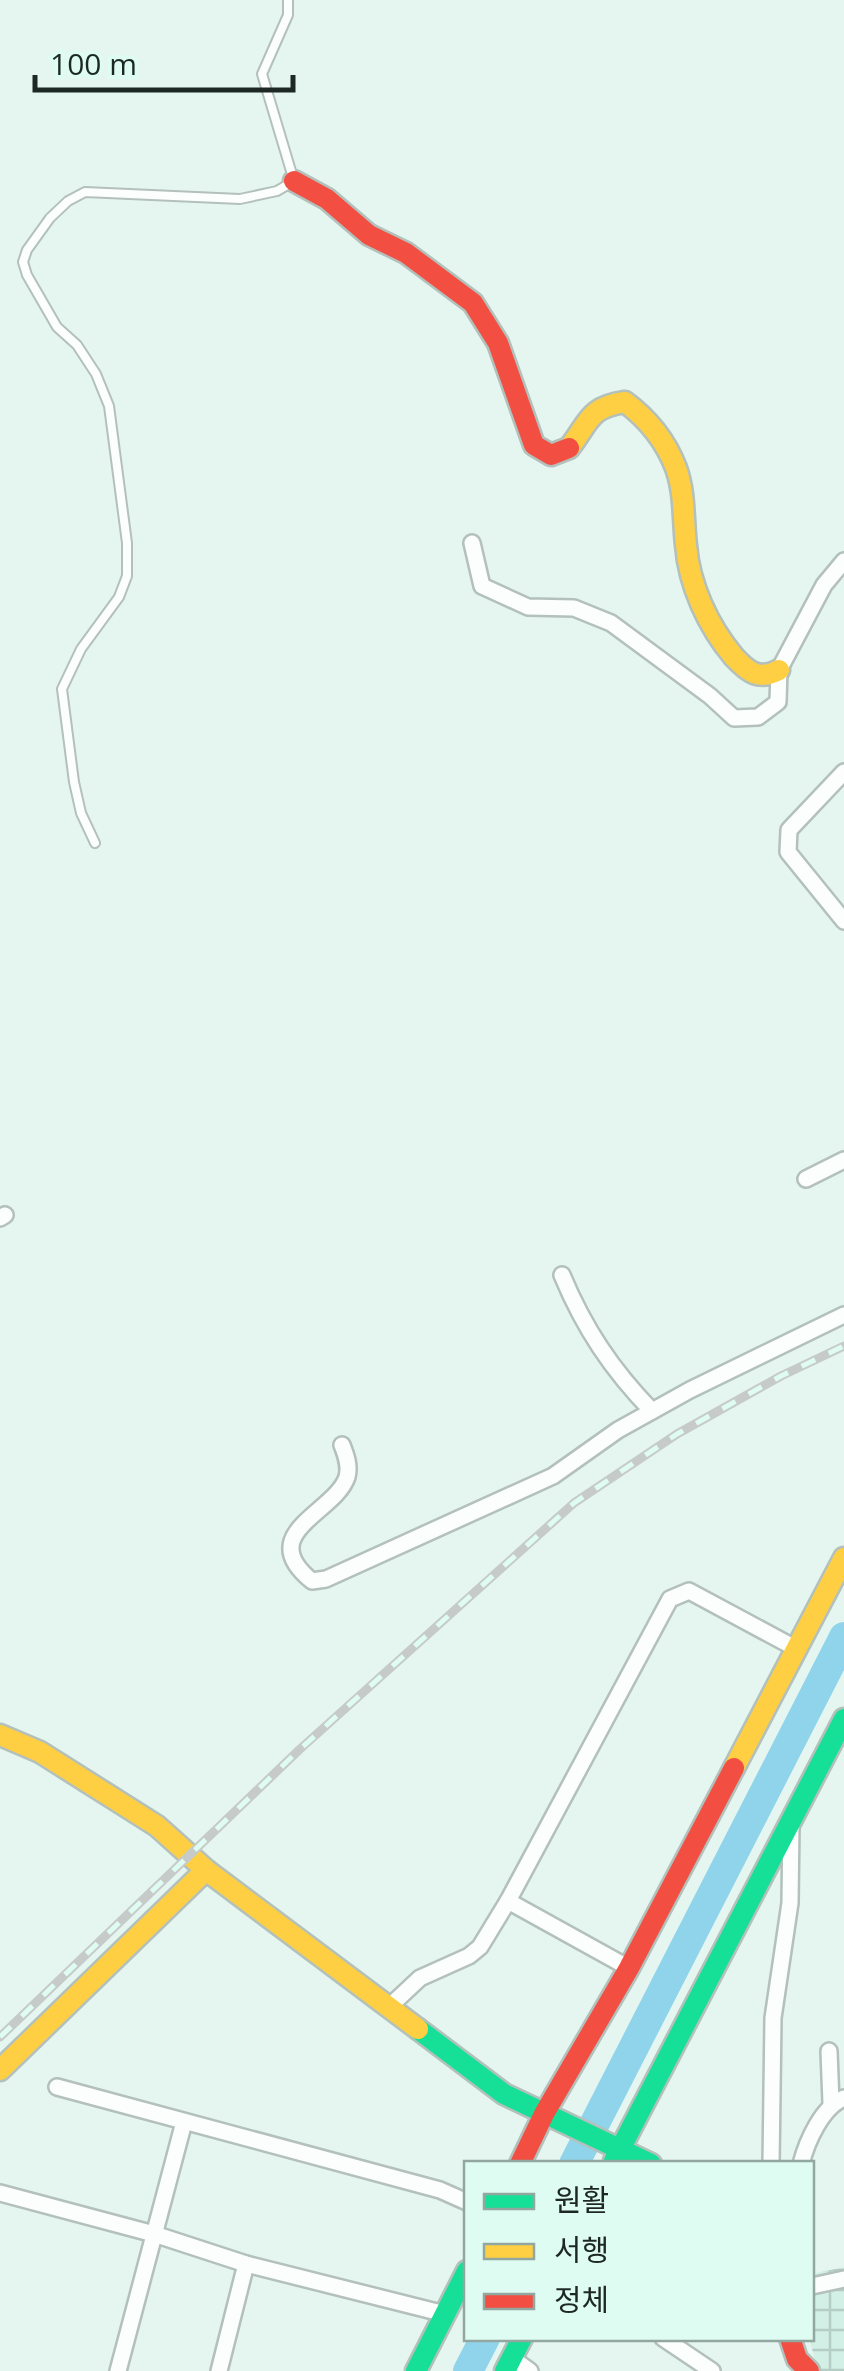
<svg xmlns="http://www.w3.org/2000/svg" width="844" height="2371" font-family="'Open Sans','Noto Sans KR',sans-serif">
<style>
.industrial{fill:url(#industrial-grid)}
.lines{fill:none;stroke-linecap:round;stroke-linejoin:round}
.river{stroke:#90d4ec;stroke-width:30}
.lane-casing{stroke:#b3c0bb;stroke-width:12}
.street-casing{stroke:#b3c0bb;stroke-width:20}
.fast-casing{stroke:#b3c0bb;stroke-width:25}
.slow-casing{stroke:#b3c0bb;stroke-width:25}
.jam-casing{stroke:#b3c0bb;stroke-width:25}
.lane{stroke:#fbfefd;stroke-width:8}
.street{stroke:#fbfefd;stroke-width:15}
.fast{stroke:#16e098;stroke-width:20}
.slow{stroke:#ffcf43;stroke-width:20}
.jam{stroke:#f24e42;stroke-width:20}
.rail-casing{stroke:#c6cbc9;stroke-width:9}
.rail{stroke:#dffcf2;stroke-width:5;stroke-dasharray:15;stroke-linecap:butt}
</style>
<defs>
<pattern id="industrial-grid" width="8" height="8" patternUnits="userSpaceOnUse" patternTransform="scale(2.5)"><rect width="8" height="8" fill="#d3f0e6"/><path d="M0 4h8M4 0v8" fill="none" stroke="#b5cec5"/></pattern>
</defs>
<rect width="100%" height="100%" fill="#e5f6f0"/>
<!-- industrial -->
<polygon class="industrial" points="844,2267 844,2371 817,2371 810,2339 812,2274"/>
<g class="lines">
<!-- river -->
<g class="river">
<polyline points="574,2164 844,1637"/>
<polyline points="468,2371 485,2338"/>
</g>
<defs>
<polyline id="lane" points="95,843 81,813 74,782 62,689 81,649 119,597 127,576 127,543 109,406 96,374 77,345 57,327 27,275 23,262 27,250 50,218 68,201 85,192 240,199 277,191 294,181 262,74 288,15 288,0"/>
<g id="street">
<polyline points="472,543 482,586 528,607 574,608 611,623 710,696 734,718 758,717 778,702 779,670 824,585 844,561"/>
<polyline points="844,772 789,830 788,852 844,921"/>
<polyline points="806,1179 844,1160"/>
<polyline points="0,1218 5,1215"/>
<path d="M562,1275C584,1328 612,1370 652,1411"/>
<path d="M342,1445C346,1455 350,1466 347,1477C335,1513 253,1533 312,1581L326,1579L553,1476L618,1430L690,1390L844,1315"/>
<polyline points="508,1901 629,1968"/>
<polyline points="389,2007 420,1978 469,1956 480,1947 508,1901 670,1599 689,1591 797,1649"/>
<polyline points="829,2051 831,2103"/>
<polyline points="57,2087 440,2190 467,2202"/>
<polyline points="771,2164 773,2018 790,1903 791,1824"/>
<path d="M801,2164C807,2141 822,2107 844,2098"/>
<polyline points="0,2193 154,2234 246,2264 445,2314"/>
<polyline points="812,2286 844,2279"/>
<polyline points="663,2338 712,2371"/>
<polyline points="512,2358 530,2371"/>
<polyline points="118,2371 184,2122"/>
<polyline points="219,2371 246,2264"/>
</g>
<g id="fast">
<polyline points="418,2029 504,2094 651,2164"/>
<polyline points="614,2161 844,1719"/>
<polyline points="416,2371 467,2271"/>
<polyline points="505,2371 522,2338"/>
</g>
<g id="slow">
<path d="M569,448C589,423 588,407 625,402C648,419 666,442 676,468C685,493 683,519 686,545C689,585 708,626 734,657C748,672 759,681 779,670"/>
<polyline points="0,1735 40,1752 157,1826 206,1870 418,2029"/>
<polyline points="734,1768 844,1558"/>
<polyline points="0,2070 206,1870"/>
</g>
<g id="jam">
<polyline points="294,181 327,199 369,235 406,253 473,303 498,343 534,445 551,455 569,448"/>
<polyline points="520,2164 544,2114 629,1968 734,1768"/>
<polyline points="790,2338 797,2359 809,2371"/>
</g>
</defs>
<!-- lane casing -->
<use href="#lane" class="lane-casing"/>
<!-- street casing -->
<use href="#street" class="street-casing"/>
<!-- fast casing -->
<use href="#fast" class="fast-casing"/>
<!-- slow casing -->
<use href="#slow" class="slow-casing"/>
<!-- jam casing -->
<use href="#jam" class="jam-casing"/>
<!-- lane -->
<use href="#lane" class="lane"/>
<!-- street -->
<use href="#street" class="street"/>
<!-- fast -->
<use href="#fast" class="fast"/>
<!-- slow -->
<use href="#slow" class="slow"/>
<!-- jam -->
<use href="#jam" class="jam"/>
<defs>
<polyline id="rail" points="0,2037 299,1750 574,1503 677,1434 781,1376 844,1346"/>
</defs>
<!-- rail casing -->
<use href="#rail" class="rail-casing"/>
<!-- rail -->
<use href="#rail" class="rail"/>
</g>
<!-- legend -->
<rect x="464" y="2161" width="350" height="180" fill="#dffcf2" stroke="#91a7a0" stroke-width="2.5"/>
<rect x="484" y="2194" width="50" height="15" fill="#16e098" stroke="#91a7a0" stroke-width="2.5"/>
<text x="554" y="2211" font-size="30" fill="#1d2824">원활</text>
<rect x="484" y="2244" width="50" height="15" fill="#ffcf43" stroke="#91a7a0" stroke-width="2.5"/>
<text x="554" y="2261" font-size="30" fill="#1d2824">서행</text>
<rect x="484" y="2294" width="50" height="15" fill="#f24e42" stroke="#91a7a0" stroke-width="2.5"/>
<text x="554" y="2311" font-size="30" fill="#1d2824">정체</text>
<!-- scale -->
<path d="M35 75v15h258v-15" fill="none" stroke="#1d2824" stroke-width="5"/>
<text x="50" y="75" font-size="30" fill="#1d2824" stroke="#dffcf2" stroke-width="8" paint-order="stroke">100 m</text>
</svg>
